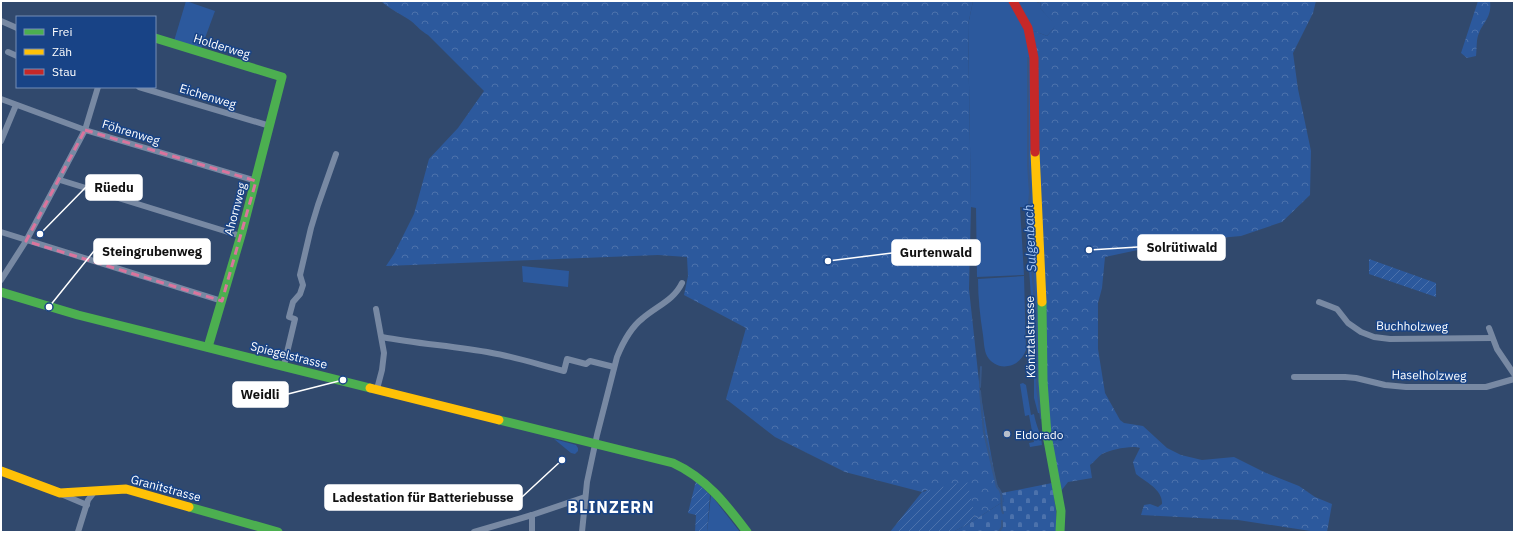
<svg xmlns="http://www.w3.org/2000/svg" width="1515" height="533" font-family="'IBM Plex Sans',sans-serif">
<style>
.green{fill:#2c599d}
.forest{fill:url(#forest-crowns)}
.cemetery{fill:url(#cemetery-stones)}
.garden{fill:url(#garden-furrows)}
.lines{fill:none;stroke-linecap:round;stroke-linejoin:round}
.stream{stroke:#365686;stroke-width:2}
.street{stroke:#7889a3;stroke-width:6}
.fast{stroke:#4caf50;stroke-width:9}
.slow{stroke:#ffc107;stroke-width:9}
.jam{stroke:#c62828;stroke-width:9}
.marked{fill:none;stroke:#da749d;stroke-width:3;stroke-dasharray:8 5;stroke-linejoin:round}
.poi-dot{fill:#b7bfcc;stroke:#184386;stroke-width:1.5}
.labels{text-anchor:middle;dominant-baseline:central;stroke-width:3;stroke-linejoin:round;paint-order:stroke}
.street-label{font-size:12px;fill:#fff;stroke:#184386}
.poi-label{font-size:12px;fill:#fff;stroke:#184386;text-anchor:start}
.water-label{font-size:13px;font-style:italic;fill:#aac8f4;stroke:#184386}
.district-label{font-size:16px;font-weight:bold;letter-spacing:1px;fill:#fff;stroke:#184386}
.leader{fill:none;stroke:#fff;stroke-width:1.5}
.callout-dot{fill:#fff;stroke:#184386;stroke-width:1.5}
.callout{fill:#fff;stroke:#fff;stroke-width:1.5}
.callout-label{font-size:13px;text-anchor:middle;font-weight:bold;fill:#111}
</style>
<defs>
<pattern id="forest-crowns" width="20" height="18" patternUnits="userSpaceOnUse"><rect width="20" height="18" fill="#2c599d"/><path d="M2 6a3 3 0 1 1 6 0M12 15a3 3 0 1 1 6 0" fill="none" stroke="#4c72ac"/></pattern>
<pattern id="cemetery-stones" width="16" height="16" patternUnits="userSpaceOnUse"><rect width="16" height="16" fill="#2c599d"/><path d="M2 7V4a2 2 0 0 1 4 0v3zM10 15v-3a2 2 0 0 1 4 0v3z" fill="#4c72ac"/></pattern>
<pattern id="garden-furrows" width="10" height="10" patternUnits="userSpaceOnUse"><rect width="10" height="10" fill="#2c599d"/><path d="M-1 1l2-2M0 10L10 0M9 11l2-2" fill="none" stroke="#4c72ac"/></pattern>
</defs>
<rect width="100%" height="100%" fill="#31496d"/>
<!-- green -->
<g class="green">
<polygon points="186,1 215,11 201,49 174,41"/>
<polygon points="973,1 1041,1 1040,8 1056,25 1053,29 1047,36 1029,29 1045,414 1038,413 1034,398 1034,344 1025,207 1020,207 1024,275 977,277 976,208 971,207 968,25"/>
<polygon points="522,266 569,271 568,287 523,282"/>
<path d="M1024,276L1026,350C1023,358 1017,365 1008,366C1000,368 991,363 987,356C984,350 984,342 983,335C980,316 978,298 978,279Z"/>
<path d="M1023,383L1026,385L1031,415L1034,414C1036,426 1041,433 1042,445L1030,447L1029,443L1034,442L1029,415L1025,416L1020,384Z"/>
<polygon points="554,439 576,445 578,448 578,451 575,454 571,453"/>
<polygon points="711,495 740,532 707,532"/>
</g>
<!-- forest -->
<g class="forest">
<path d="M381,1H973L968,25L971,207L969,289L980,391L996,483L1002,493L1004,501L970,523L975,515L925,490L922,492L845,472L775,437L726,399L746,328L684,295L688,276L687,257L658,255L386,266L394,254L414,214L429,159L458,128L484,91L428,35C421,31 417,26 411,21C401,14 391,10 381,1Z"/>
<path d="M1041,1H1316L1313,13L1293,53L1298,89L1311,151L1310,195L1282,222L1241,236L1175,242L1105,257L1102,288L1098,303V349L1105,393L1120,420L1124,423L1143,426L1167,448L1181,455L1202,460L1234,457L1266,473L1299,486L1315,497L1332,504L1327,532H1317L1238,520L1141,515L1144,505L1150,504L1158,507L1162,504C1163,490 1146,482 1136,474L1133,462L1140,448C1131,445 1111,450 1102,454C1098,457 1094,462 1090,465L1092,478L1068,482L1061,491L1045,414L1029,29L1047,36L1053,29L1055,25L1040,8Z"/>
<path d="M1478,1H1490C1492,17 1484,21 1479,33C1476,39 1477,49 1476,56L1467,58L1461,53Z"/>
</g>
<!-- cemetery -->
<polygon class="cemetery" points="1052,483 1056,511 1056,532 953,532 970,523 1004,501 1002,493"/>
<!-- garden -->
<g class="garden">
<polygon points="1369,259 1436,283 1436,297 1369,274"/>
<polygon points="696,481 710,495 707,532 695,532 696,515 688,513"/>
<polygon points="967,481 975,515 970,523 953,532 890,532 922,492"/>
</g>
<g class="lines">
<!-- stream -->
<g class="stream">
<polyline points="1038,2 1040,1"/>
<polyline points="1028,58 1028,165 1030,192 1028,219 1036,314 1037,387 1041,418"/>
<polyline points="980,387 981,367"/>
<path d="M980,391L984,432L997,487C1005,494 999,504 1003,513"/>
<polyline points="1002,521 1002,527"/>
<polyline points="999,532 1002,527"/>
</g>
<!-- street -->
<g class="street">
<polyline points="1,21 17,28"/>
<polyline points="8,52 17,56"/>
<polyline points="139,87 270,126"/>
<polyline points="1,99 85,130 256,181"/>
<polyline points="1,141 16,105"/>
<polyline points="60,180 241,236"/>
<polyline points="1,232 222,301"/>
<polyline points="1,280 26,241 85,130 98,87"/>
<polyline points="1319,302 1337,309 1348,323 1361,332 1374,337 1390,339 1492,338"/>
<polyline points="376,309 384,353 382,370 377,389"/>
<polyline points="1489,328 1497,349 1514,374"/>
<path d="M382,337C418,344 455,346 492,353C516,357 540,365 564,371L567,359L586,364L590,361L614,367"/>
<polyline points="284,365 295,319 289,317 293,302 300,294 303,285 300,275 311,228 318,205 336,154"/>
<polyline points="1294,377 1345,377 1356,378 1385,385 1406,387 1486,387 1514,379"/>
<polyline points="61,494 87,505"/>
<polyline points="78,532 88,500 95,491"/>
<polyline points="474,532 532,515 585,497"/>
<polyline points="532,532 532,515"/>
<path d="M582,532L587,482L597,435L617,357C623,342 630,328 643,318C657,306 674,300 682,283"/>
</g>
<!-- fast -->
<g class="fast">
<polyline points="155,38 282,77 242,232 208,347"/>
<polyline points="1,292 78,315 370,388"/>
<polyline points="1042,302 1043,381 1047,435 1061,511 1060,532"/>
<path d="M499,420L673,463C706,478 726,504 747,532"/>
<polyline points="189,507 278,532"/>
</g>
<!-- slow -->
<g class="slow">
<polyline points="1035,152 1042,302"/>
<polyline points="370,388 499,420"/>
<polyline points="1,471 60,493 126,489 189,507"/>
</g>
<!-- jam -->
<polyline class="jam" points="1013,1 1028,28 1034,58 1035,152"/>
</g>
<!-- marked area -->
<path class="marked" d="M85,130L256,181L222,301L26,241Z"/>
<!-- markers -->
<circle class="poi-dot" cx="1007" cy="434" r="4"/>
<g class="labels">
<!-- street labels -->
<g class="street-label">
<text transform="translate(222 46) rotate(17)">Holderweg</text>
<text transform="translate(208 96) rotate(17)">Eichenweg</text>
<text transform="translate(131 132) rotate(17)">Föhrenweg</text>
<text transform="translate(235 209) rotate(-75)">Ahornweg</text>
<text transform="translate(1412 326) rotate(1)">Buchholzweg</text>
<text transform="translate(1030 337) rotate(-91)">Köniztalstrasse</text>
<text transform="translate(289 355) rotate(14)">Spiegelstrasse</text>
<text transform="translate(1429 375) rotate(1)">Haselholzweg</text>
<text transform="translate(166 488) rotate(15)">Granitstrasse</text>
</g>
<!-- poi labels -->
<g class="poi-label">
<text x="1015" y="434">Eldorado</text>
</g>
<!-- water labels -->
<g class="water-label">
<text transform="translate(1030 238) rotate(-93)">Sulgenbach</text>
</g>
<!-- district labels -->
<g class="district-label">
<text x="611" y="507">BLINZERN</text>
</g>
</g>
<!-- callouts -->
<path class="leader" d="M40 234L86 187M1089 250L1138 247M49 307L94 251M828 261L892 253M343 380L288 394M562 460L522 497"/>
<g class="callout-dot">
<circle cx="40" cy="234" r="4"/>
<circle cx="1089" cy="250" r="4"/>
<circle cx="49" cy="307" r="4"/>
<circle cx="828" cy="261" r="4"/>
<circle cx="343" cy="380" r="4"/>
<circle cx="562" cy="460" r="4"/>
</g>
<g class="callout">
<rect x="86" y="175" width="56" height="25" rx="4"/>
<rect x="1138" y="235" width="87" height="25" rx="4"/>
<rect x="94" y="239" width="116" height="25" rx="4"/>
<rect x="892" y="240" width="88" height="25" rx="4"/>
<rect x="233" y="382" width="55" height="25" rx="4"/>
<rect x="325" y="485" width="197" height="25" rx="4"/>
</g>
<g class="callout-label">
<text x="114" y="192">Rüedu</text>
<text x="1182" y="252">Solrütiwald</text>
<text x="152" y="256">Steingrubenweg</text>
<text x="936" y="257">Gurtenwald</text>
<text x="260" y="399">Weidli</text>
<text x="423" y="502">Ladestation für Batteriebusse</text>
</g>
<!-- border -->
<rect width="1515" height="533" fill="none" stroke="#ffffff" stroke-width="4"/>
<!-- legend -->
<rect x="16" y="16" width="140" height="72" fill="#184386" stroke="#748eb6"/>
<rect x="24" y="29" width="20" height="6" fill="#4caf50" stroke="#748eb6"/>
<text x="52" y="36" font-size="12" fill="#ffffff">Frei</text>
<rect x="24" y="49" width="20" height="6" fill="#ffc107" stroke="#748eb6"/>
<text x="52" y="56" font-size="12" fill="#ffffff">Zäh</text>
<rect x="24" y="69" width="20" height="6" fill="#c62828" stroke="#748eb6"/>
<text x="52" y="76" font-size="12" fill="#ffffff">Stau</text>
</svg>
